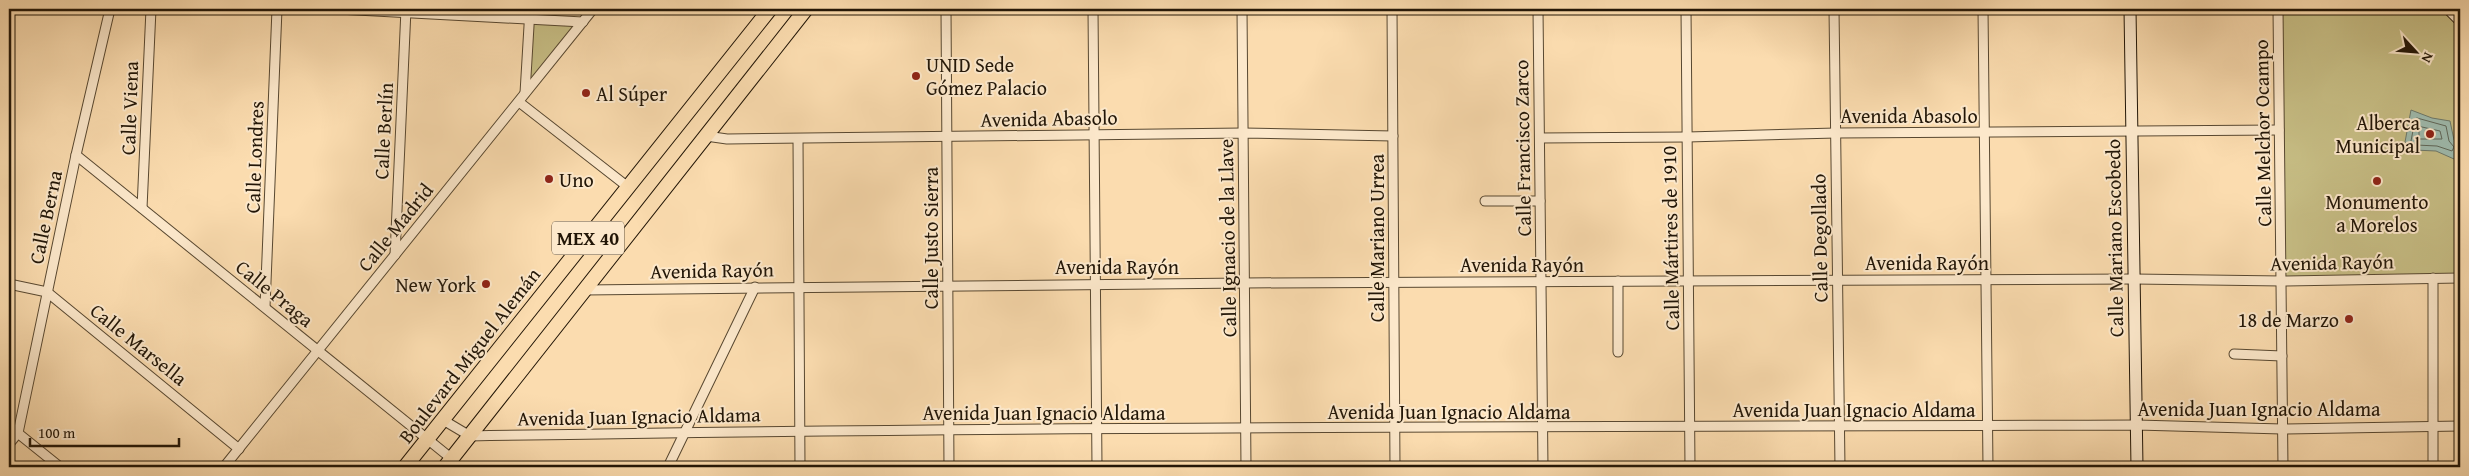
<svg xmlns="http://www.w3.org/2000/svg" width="2469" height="476" font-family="'Gentium Book Plus',serif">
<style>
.green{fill:#c7be85;stroke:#746a46}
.water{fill:#9fbbae;stroke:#6d796b}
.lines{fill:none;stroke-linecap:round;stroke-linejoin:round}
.shore{stroke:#60685a;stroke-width:1}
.minor-casing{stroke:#584831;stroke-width:11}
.secondary-casing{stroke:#221607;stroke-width:13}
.trunk-casing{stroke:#221607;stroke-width:16}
.minor{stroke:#fce8cb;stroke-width:9}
.secondary{stroke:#fce8cb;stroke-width:11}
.trunk{stroke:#fbdcaf;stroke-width:14}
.poi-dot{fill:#8f2418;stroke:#fce8cb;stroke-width:2}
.labels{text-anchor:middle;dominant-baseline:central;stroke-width:4;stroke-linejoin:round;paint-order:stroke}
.shield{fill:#fce8cb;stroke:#635542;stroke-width:1}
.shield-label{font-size:19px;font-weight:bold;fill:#221607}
.poi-label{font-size:20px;fill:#221607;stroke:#fce8cb;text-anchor:start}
.street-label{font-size:20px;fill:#221607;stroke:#fce8cb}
</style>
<rect width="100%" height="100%" fill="#fbdcaf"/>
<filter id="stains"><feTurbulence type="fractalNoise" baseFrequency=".004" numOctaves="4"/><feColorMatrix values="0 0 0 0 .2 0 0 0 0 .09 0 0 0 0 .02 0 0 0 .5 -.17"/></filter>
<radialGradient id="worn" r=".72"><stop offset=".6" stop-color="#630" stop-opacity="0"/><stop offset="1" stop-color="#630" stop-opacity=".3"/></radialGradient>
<!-- green -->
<g class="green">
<polygon points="2277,9 2442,9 2460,27 2460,278 2282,281"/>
<polygon points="530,16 581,21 526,89"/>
</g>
<!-- water -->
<polygon class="water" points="2411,110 2432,118 2450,121 2454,140 2460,145 2454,159 2436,151 2414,150 2405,142"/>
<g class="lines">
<!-- shore -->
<g class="shore">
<polygon points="2417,118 2446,126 2449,141 2454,147 2452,151 2437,146 2416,145 2411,141 2415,120"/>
<polygon points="2422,127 2440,131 2442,139 2419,139 2419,128"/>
</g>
<defs>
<g id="minor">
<polyline points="338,9 583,22"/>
<polyline points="946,9 949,467"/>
<polyline points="1093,9 1097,467"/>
<polyline points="1242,9 1246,467"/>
<polyline points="1392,9 1395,467"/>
<polyline points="1538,9 1543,467"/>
<polyline points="1686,9 1690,467"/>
<polyline points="1834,9 1840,467"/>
<polyline points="1983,9 1988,467"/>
<polyline points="2278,9 2283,467"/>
<polyline points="525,93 530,9"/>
<polyline points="519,102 628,187"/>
<polyline points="706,136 727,139 1243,133 1393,136"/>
<polyline points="1540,138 1687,137 1836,133 2279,130"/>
<polyline points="798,139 800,467"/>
<polyline points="76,155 452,459"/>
<polyline points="1485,201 1540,201"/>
<polyline points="142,208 151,9"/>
<polyline points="395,255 406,9"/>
<polyline points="2433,278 2433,467"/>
<polyline points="9,284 47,292 239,449"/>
<polyline points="585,290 1244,283 2134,279 2282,281 2460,278"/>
<polyline points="265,307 277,9"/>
<polyline points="1618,352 1618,281"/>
<polyline points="2234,354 2282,356"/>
<path d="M443,420L470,436C1025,426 1582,427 2137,425L2282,429L2460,426"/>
<polyline points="9,426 60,467"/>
<polyline points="9,444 18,433 76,155 110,9"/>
<polyline points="224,467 593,9"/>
<polyline points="668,467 755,287"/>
</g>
<g id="secondary">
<polyline points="2130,9 2137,467"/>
<polyline points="2449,9 2460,20"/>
</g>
<g id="trunk">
<polyline points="405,467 770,9"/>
<polyline points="445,467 806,9"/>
</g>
</defs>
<!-- minor casing -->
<use href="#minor" class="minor-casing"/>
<!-- secondary casing -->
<use href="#secondary" class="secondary-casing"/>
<!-- trunk casing -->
<use href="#trunk" class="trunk-casing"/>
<!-- minor -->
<use href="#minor" class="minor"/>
<!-- secondary -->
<use href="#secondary" class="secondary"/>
<!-- trunk -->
<use href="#trunk" class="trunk"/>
</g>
<!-- markers -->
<g class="poi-dot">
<circle cx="916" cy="76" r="5"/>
<circle cx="586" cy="93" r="5"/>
<circle cx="2430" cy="134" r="5"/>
<circle cx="549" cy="179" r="5"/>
<circle cx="2377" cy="181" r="5"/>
<circle cx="486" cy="284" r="5"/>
<circle cx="2349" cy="319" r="5"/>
</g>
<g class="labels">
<!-- shield labels -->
<rect class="shield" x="552" y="221.5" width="72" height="33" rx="4"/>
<g class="shield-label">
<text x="588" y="238">MEX 40</text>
</g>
<!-- poi labels -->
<g class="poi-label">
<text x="926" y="64">UNID Sede<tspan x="926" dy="23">Gómez Palacio</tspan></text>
<text x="596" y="93">Al Súper</text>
<text x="2420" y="122" text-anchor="end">Alberca<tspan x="2420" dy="23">Municipal</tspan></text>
<text x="559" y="179">Uno</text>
<text x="2377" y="201" text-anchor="middle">Monumento<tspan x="2377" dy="23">a Morelos</tspan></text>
<text x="476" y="284" text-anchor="end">New York</text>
<text x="2339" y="319" text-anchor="end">18 de Marzo</text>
</g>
<!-- street labels -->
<g class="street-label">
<text transform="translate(129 108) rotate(-88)">Calle Viena</text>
<text x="1909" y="115">Avenida Abasolo</text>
<text transform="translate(1049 118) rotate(-1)">Avenida Abasolo</text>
<text transform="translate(383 131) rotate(-87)">Calle Berlín</text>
<text transform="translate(2262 133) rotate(-91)">Calle Melchor Ocampo</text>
<text transform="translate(1522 148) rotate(-91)">Calle Francisco Zarco</text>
<text transform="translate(254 157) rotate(-88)">Calle Londres</text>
<text transform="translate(45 217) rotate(-78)">Calle Berna</text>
<text transform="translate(395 227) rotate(-51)">Calle Madrid</text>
<text transform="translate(930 238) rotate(-90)">Calle Justo Sierra</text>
<text transform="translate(1227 238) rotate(-91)">Calle Ignacio de la Llave</text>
<text transform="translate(1376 238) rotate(-90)">Calle Mariano Urrea</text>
<text transform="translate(1670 238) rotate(-91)">Calle Mártires de 1910</text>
<text transform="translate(1819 238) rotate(-91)">Calle Degollado</text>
<text transform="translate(2114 238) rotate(-91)">Calle Mariano Escobedo</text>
<text x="1927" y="262">Avenida Rayón</text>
<text transform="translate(2332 262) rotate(-1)">Avenida Rayón</text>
<text x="1522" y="264">Avenida Rayón</text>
<text x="1117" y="266">Avenida Rayón</text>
<text transform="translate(712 270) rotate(-1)">Avenida Rayón</text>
<text transform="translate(275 293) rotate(39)">Calle Praga</text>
<text transform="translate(139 344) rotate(39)">Calle Marsella</text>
<text transform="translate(469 355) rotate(-52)">Boulevard Miguel Alemán</text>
<text x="2259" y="408">Avenida Juan Ignacio Aldama</text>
<text x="1854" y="409">Avenida Juan Ignacio Aldama</text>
<text x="1449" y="411">Avenida Juan Ignacio Aldama</text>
<text x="1044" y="412">Avenida Juan Ignacio Aldama</text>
<text transform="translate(639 416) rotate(-1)">Avenida Juan Ignacio Aldama</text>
</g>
</g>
<!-- margin -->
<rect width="2469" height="476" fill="none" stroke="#fbdcaf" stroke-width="30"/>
<rect x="10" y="10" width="2449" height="456" fill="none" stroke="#221607" stroke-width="2.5"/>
<rect x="15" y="15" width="2439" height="446" fill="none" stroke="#221607"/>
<!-- north arrow -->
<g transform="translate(2416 52) rotate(116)" stroke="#fce8cb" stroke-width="4" paint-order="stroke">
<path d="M0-4L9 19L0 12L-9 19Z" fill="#221607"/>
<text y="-8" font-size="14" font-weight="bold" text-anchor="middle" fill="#221607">N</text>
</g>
<!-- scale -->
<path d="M30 438v8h149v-8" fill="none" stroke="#221607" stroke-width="2.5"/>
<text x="38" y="438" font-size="15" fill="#221607" stroke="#fce8cb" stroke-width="4" paint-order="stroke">100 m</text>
<rect width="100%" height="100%" filter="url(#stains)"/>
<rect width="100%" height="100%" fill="url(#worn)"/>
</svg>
